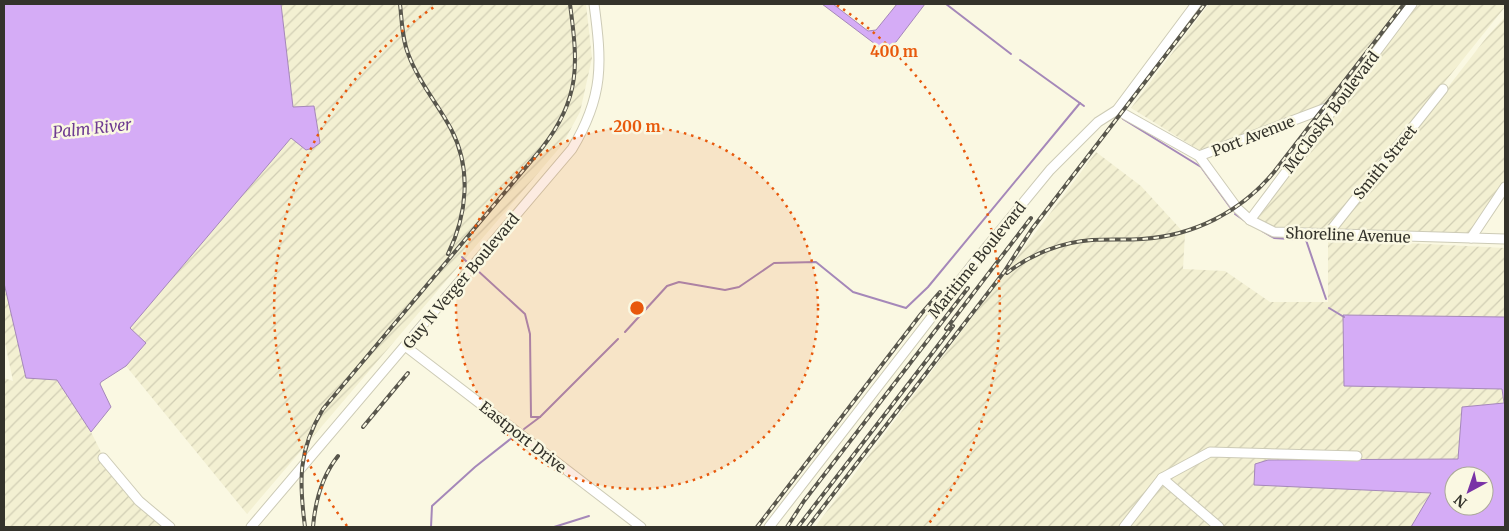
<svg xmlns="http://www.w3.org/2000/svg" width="1509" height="531" font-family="Merriweather,serif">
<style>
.industrial{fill:url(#industrial-furrows)}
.water{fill:#d5acf6;stroke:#a588b9;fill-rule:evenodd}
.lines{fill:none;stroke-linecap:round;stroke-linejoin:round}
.stream{stroke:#a588b9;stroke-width:2}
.minor-casing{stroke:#cdcbb6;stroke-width:11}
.minor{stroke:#fff;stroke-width:9}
.rail-casing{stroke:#58564c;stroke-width:4}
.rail{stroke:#faf8e2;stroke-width:2;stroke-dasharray:5.5;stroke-linecap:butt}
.ring{fill:none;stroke:#e8590c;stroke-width:2.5;stroke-dasharray:2.5 5}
.labels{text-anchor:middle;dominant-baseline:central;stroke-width:5;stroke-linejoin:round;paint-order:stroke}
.street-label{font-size:15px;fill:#34332b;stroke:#faf8e2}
.water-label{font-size:16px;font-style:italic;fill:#6e3b91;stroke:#faf8e2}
.centre{fill:#e8590c;stroke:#faf8e2;stroke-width:2.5}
.ring-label{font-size:15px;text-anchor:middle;font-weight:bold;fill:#e8590c;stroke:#faf8e2;stroke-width:5;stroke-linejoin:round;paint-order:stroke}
</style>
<defs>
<pattern id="industrial-furrows" width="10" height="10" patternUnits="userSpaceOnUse" patternTransform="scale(1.25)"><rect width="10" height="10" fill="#f3f0d2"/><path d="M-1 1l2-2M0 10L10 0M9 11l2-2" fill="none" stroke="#d1ceb4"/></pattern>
</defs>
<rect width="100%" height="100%" fill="#faf8e2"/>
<!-- industrial -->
<g class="industrial">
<polygon points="281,4 586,4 592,58 580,112 562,145 247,514 126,366 146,343 130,328 291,138 306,150 319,137 314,106 293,107"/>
<polygon points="1209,4 1405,4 1333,101 1199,150 1131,108"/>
<polygon points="1417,4 1505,4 1505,7 1326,230 1280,229 1270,227 1259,221 1255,217"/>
<polygon points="1505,17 1505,181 1471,233 1466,235 1344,232 1339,228 1486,38"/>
<polygon points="1096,152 1141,186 1185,234 1183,269 1225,271 1270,302 1328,302 1328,239 1505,248 1505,317 1343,315 1344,386 1502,389 1504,403 1462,407 1458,459 1432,493 1411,527 815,527"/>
<polygon points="4,283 26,377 57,380 91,432 103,456 123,482 172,527 4,527 4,378 13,381 4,338"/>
</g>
<!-- water -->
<g class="water">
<polygon points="4,4 281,4 293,107 314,106 320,143 313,148 306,150 291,138 130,328 146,343 126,366 101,382 100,384 111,407 91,432 57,380 26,378 4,283"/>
<polygon points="822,4 833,4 868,31 876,30 897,4 925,4 896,42 887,46 879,47"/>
<path d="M1343,315L1505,317V527H1411L1431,493L1254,485L1255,464L1268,460L1458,459L1462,407L1504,403L1502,389L1344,386ZM1454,476H1484V506H1454Z"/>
</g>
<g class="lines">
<!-- stream -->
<g class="stream">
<polyline points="946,4 1011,54"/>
<polyline points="1020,60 1084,106"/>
<polyline points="1123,119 1201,167 1230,207"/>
<polyline points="1235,214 1245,221"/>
<polyline points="1262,231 1274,238 1306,240 1326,299"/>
<polyline points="462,257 469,264"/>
<polyline points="477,270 525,314 530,334 531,417 540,417 618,339"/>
<polyline points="1329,308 1344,317"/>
<polyline points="625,332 667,286 679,282 725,290 739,287 774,263 816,262 853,292 906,308 928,287 1080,103"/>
<polyline points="524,429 540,417"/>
<polyline points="431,527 432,506 475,467 513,437"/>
<polyline points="554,527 589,516"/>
</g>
<defs>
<g id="minor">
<polyline points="1117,110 1199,156 1237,208 1250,220 1274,232 1505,239"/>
<polyline points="1199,156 1334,105"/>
<polyline points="1250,220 1412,4"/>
<polyline points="1327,235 1443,89"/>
<polyline points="1471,238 1505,187"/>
<polyline points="405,346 641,527"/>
<polyline points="103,458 139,501 170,527"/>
<path d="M251,527L572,149C604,96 602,63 594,4"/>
<polyline points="769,527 972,265 1050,170 1098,122 1117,110 1196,4"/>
<polyline points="1124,527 1162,478"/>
<polyline points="1219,527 1162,478 1210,452 1357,456"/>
</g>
</defs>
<!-- minor casing -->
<use href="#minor" class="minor-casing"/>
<!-- minor -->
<use href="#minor" class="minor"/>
<defs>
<g id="rail">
<path d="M400,4C402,21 402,40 409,56C419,83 438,104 451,129C472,169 467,215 448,254"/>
<path d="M1007,273C1031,254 1062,242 1092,240C1108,239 1125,240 1142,239C1193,236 1241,212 1274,172L1404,4"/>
<polyline points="946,329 1031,218"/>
<polyline points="363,427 408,373"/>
<path d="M305,527C299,481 298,450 323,409L542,148C581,98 578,64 570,4"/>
<path d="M313,527C315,503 322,476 338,456"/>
<polyline points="757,527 921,314 940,292"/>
<polyline points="787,527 804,501 968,288"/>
<polyline points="798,527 953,326"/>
<polyline points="808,527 1004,272 1032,229 1205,4"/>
</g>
</defs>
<!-- rail casing -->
<use href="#rail" class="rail-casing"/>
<!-- rail -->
<use href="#rail" class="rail"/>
</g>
<!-- distance rings -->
<circle cx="637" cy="308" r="181" fill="#e8590c" fill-opacity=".12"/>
<g class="ring">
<circle cx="637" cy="308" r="181"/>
<path d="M347 526A363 363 0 0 1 437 5M837 5A363 363 0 0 1 927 526"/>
</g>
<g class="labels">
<!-- street labels -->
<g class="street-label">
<text transform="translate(1331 112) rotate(-53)">McClosky Boulevard</text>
<text transform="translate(1253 136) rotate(-21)">Port Avenue</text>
<text transform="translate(1385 162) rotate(-51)">Smith Street</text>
<text transform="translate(1348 235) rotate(2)">Shoreline Avenue</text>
<text transform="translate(977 260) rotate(-51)">Maritime Boulevard</text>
<text transform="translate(461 281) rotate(-50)">Guy N Verger Boulevard</text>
<text transform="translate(523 437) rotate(38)">Eastport Drive</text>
</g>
<!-- water labels -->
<g class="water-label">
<text transform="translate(92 128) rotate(-6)">Palm River</text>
</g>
</g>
<circle cx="637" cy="308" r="8" class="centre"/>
<g class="ring-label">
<text x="894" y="57">400 m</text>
<text x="637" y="132">200 m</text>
</g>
<!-- border -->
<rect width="1509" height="531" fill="none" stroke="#34332b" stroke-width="10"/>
<!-- north arrow -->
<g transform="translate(1469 491) rotate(220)"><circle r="24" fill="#faf8e2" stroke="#aba999"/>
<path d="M0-4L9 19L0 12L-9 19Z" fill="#7933a6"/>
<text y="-8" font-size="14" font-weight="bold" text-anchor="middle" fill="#34332b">N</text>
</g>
</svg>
